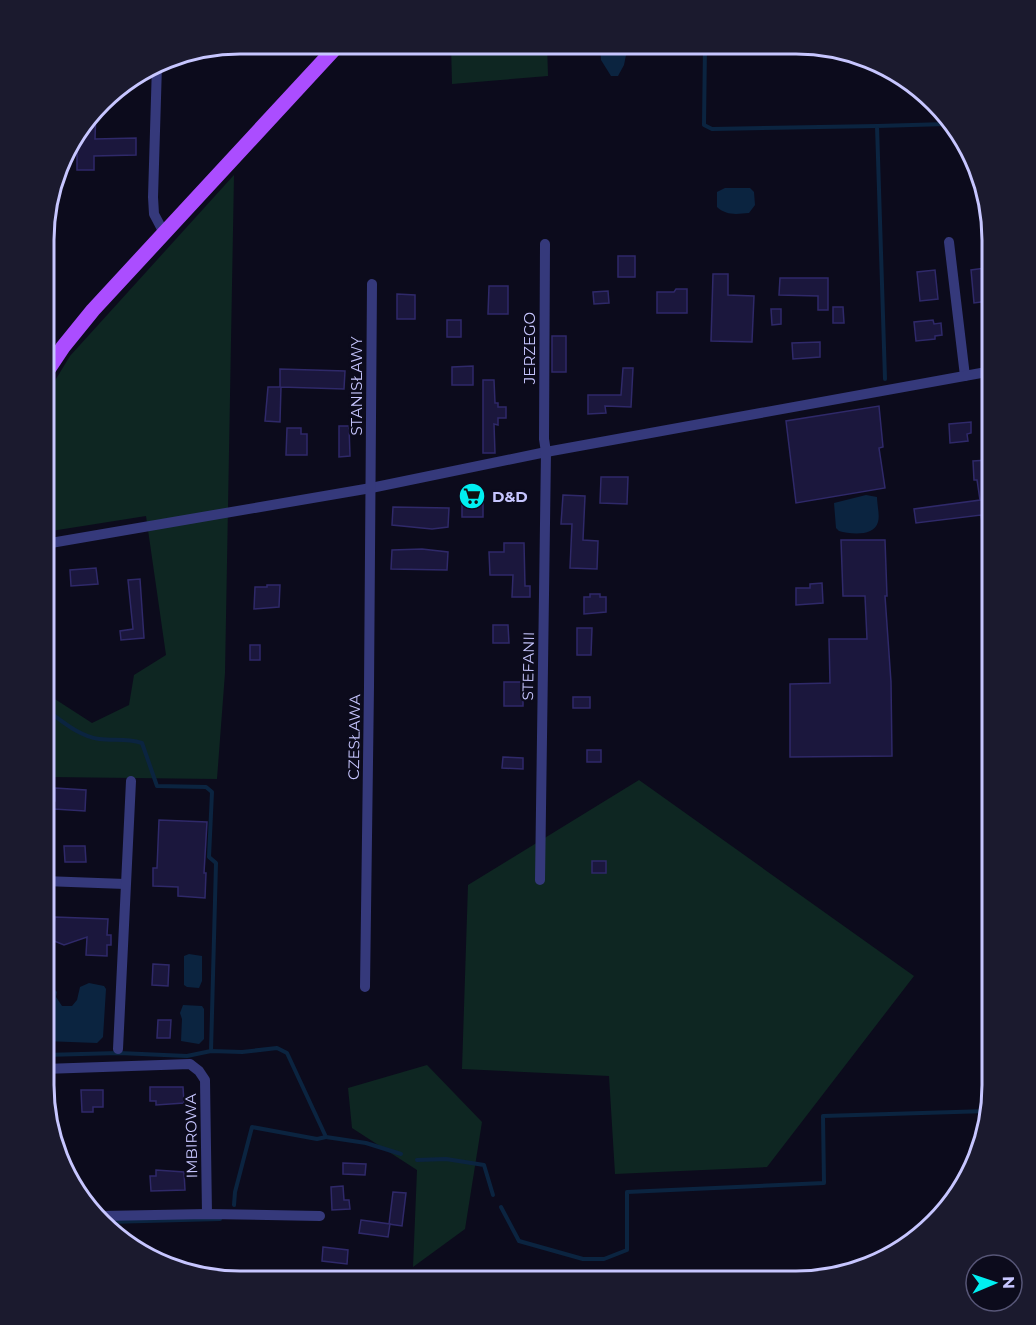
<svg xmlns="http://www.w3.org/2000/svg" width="1036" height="1325" font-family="Montserrat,sans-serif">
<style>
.green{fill:#0e2622}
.water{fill:#0b2440}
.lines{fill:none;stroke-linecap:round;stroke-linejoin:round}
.stream{stroke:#0b2440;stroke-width:4}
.building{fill:#1b173d;stroke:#2f2969;stroke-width:1.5}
.minor{stroke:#35397b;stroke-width:10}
.primary{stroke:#ab4dff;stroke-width:15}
.labels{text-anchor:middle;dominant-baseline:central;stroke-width:5;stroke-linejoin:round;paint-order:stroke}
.street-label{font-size:15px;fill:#c7c6ff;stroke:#0c0b1c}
.poi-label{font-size:15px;font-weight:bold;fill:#c7c6ff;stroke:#0c0b1c;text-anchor:start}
.rim{fill:none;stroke:#c7c6ff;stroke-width:3}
</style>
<rect width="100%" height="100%" fill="#0c0b1c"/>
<!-- green -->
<g class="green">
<polygon points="451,44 547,44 548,76 452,84"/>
<polygon points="234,175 225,673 217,779 50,777 54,736 44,735 44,692 92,723 129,705 134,675 166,655 146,516 45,532 45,397 70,356"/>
<polygon points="639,780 914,976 767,1167 615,1174 609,1076 462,1069 468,885"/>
<polygon points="427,1065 482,1122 465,1229 413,1267 417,1170 352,1128 348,1088"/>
</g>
<!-- water -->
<g class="water">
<polygon points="600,45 628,45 624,65 618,76 611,76 601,60"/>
<path d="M725,188H750L754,192L755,205L749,213C737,214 727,216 717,207V192Z"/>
<path d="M866,495L877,497C877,505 880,515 878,522C874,537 850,534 839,531L836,528L834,503Z"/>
<polygon points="189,954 202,956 202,981 199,988 187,987 184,985 184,956"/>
<polygon points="89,983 104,986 106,989 103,1037 97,1043 44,1041 44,993 50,990 55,990 57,992 56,997 62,1006 72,1006 77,1000 80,987"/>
<polygon points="183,1005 202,1006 204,1009 204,1039 199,1044 181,1041 182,1019 180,1013"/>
</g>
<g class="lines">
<!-- stream -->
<g class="stream">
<polyline points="705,45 704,125 712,129 877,126"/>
<polyline points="885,379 877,126 947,124"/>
<path d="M44,708C61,720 78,736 99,739C115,741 125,738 142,743L157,786L206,787L212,792L209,857L216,863L211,1051"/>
<polyline points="44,1055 119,1053 187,1056 211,1051 242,1052 277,1048 287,1053 326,1137 366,1143 401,1154"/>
<polyline points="417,1160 446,1159 484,1165 493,1195"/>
<polyline points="234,1205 235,1192 252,1127 317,1139 326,1137"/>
<polyline points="501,1207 519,1241 583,1259 604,1259 627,1250 627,1192 824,1183 823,1116 988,1111"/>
<polyline points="107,1222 220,1219"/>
</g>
</g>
<!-- building -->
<g class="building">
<polygon points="96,109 95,139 136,138 136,155 94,156 94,170 77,170 77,133"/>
<rect x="618" y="256" width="17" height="21"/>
<polygon points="985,268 988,301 974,303 971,270"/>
<polygon points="935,270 938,299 920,301 917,272"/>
<polygon points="713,274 728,274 728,295 754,296 752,342 711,341"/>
<polygon points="780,278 828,278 828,310 818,310 818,296 779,295"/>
<polygon points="489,286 508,286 508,314 488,314"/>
<polygon points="676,289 687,289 687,313 657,313 657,292 674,292"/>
<polygon points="608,291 609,303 594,304 593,292"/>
<polygon points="397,294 415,295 415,319 397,319"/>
<polygon points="833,307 843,307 844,323 833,323"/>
<polygon points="771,309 781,309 781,324 772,325"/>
<rect x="447" y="320" width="14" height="17"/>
<polygon points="933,320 934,324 941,323 942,335 935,336 935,339 916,341 914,322"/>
<rect x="552" y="336" width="14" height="36"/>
<polygon points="820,342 820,357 793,359 792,343"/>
<polygon points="473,366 473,385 452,385 452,367"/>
<polygon points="623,368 633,368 631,407 605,406 606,413 588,414 588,395 621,395"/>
<polygon points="280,369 345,371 344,389 281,387 280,422 265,421 268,387 280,387"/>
<polygon points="483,380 494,380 495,403 498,403 498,407 506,407 506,418 498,418 498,425 494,424 495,453 483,453"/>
<polygon points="879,406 883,447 879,448 885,488 796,503 786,421"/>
<polygon points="971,422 971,433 967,434 968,441 950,443 949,424"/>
<polygon points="339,426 349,426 350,456 339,457"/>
<polygon points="287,428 301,428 301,434 307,434 307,455 286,455"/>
<polygon points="988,460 989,494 991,494 992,505 992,551 986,552 981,515 916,523 914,509 980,500 977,480 974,480 973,461"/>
<polygon points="601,477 628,477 627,504 600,503"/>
<rect x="462" y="491" width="21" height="26"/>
<polygon points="563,495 585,496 583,540 598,541 597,569 570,568 572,524 561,524"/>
<polygon points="393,507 449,508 448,527 432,529 392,525"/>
<polygon points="841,540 885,540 887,596 885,596 891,682 892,756 790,757 790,684 830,683 829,639 867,639 865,596 843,596"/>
<polygon points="504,543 524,543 525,586 530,586 530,597 512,597 513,575 490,575 489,552 504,552"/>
<polygon points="422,549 448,552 447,570 391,569 392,550"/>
<polygon points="96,568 98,584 71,586 70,570"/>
<polygon points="140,579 144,638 121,640 120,631 133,629 128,580"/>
<polygon points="822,583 823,603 796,605 796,588 810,588 810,584"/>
<polygon points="267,585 280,585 279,607 254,609 255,587 267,587"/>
<polygon points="590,594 600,594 600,597 606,597 606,612 584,614 584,597 590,597"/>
<polygon points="493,625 508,625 509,643 493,643"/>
<polygon points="577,628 592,628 591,655 577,655"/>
<rect x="250" y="645" width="10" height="15"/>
<rect x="504" y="682" width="19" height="24"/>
<rect x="573" y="697" width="17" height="11"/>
<rect x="587" y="750" width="14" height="12"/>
<polygon points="503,757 523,758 523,769 502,768"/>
<polygon points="55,788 86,790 85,811 54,809 53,822 44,822 44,800 55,801"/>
<polygon points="159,820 207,822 204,873 206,873 205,898 178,896 178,887 153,886 153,868 157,868"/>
<polygon points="64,846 85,846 86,862 65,862"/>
<rect x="592" y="861" width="14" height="12"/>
<polygon points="55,917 108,919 107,935 111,935 111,945 107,945 107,956 86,955 87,937 64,945 54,941 54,932 50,928 54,924"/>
<polygon points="153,964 169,965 168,986 152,985"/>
<polygon points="158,1020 171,1020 170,1038 157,1038"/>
<polygon points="150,1087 183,1087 184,1103 156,1105 156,1101 150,1101"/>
<polygon points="81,1090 103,1090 103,1107 93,1107 93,1112 82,1112"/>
<polygon points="343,1163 366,1164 365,1175 343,1174"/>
<polygon points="156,1170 184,1172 185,1190 151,1191 150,1176 156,1176"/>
<polygon points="343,1186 344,1200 349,1200 350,1209 332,1210 331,1187"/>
<polygon points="393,1192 406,1193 402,1226 389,1224"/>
<polygon points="361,1220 390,1224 388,1237 359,1233"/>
<polygon points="323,1247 348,1250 347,1264 322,1261"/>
</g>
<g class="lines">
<!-- minor -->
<g class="minor">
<polyline points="157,65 153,197 154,214 164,233"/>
<polyline points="949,242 965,376"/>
<polyline points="45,544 371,488 546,452 992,371"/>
<polyline points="540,880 546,452 544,439 545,244"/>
<polyline points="44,881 125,884"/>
<polyline points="365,987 369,687 372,284"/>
<polyline points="118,1049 131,781"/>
<polyline points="44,1069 190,1064 199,1071 205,1080 207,1214"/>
<polyline points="102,1216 207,1214 320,1216"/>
</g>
<!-- primary -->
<polyline class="primary" points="45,374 63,347 93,310 339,44"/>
</g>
<!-- icons -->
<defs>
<symbol id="supermarket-disc" viewBox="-11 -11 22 22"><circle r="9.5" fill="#00eff1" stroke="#0c0b1c"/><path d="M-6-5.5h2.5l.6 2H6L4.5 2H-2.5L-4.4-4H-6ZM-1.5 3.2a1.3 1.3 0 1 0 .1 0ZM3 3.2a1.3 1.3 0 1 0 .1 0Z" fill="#111"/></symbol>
</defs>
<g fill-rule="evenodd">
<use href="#supermarket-disc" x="457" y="481" width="30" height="30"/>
</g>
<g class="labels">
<!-- street labels -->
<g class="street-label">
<text transform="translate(529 348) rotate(-90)">JERZEGO</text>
<text transform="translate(356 386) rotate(-90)">STANISŁAWY</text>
<text transform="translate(528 666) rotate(-89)">STEFANII</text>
<text transform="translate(354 737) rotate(-89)">CZESŁAWA</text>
<text transform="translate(191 1136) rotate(-91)">IMBIROWA</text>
</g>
<!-- poi labels -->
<g class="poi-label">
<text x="492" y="496">D&amp;D</text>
</g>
</g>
<!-- crop -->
<path d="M0 0H1036V1325H0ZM240 54H796A186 186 0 0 1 982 240V1085A186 186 0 0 1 796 1271H240A186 186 0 0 1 54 1085V240A186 186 0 0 1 240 54Z" fill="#1b1a2e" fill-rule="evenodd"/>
<path class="rim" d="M240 54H796A186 186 0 0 1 982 240V1085A186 186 0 0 1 796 1271H240A186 186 0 0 1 54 1085V240A186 186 0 0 1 240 54Z"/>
<!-- north arrow -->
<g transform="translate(994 1283) rotate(88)"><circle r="28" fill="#0c0b1c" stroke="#575677" stroke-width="1.5"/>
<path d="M0-4.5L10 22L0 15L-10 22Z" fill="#00eff1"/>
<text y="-9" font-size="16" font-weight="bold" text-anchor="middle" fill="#c7c6ff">N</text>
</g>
</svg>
